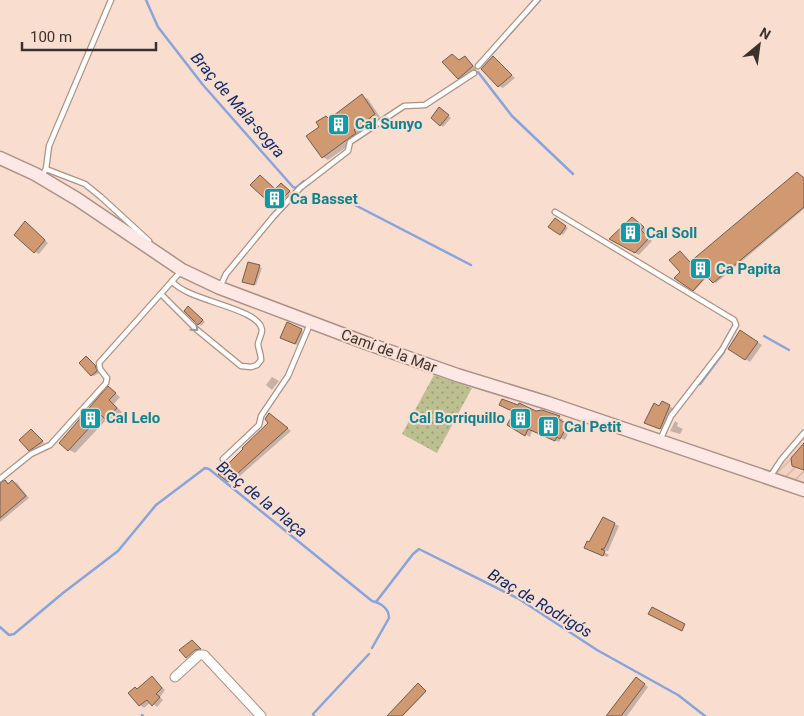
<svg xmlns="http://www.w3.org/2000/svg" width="804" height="716" font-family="Roboto,sans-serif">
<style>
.industrial{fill:url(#industrial-furrows)}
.grass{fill:url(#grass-dots)}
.shadow{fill:#0003}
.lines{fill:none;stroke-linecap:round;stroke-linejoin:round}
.stream{stroke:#88a4da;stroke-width:2.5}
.building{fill:#d09971;stroke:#725d4e}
.lane-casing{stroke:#ab9285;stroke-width:7}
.street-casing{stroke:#ab9285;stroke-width:11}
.secondary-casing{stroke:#ab9285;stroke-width:15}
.lane{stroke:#fff;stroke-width:4.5}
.street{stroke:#fff;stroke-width:9}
.secondary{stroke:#fde8e6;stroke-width:12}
.oneway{stroke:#9e9896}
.labels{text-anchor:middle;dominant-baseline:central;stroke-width:4;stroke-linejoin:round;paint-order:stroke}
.culture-label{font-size:15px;font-weight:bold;fill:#0d838f;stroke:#f9ded0;text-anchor:start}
.street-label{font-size:15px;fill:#3c322d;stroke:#f9ded0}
.water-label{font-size:16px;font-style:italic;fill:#102b6a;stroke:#f9ded0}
</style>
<defs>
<pattern id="industrial-furrows" width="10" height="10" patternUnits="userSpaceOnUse" patternTransform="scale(1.25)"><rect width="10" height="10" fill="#f4d1c0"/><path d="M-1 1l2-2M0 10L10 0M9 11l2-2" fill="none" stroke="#d2b4a5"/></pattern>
<pattern id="grass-dots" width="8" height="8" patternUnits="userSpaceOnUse" patternTransform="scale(1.25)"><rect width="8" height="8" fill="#bcbf8f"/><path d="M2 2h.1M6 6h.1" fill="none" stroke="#9a9c75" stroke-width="1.8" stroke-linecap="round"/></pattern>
</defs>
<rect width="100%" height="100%" fill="#f9ded0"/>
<!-- industrial -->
<polygon class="industrial" points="804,433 804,490 770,478"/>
<!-- grass -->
<polygon class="grass" points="434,375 472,388 437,453 402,434"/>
<!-- shadow -->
<g class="shadow">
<polygon points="493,57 515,78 503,88 499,86"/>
<polygon points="465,58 477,69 462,80 458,78 460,61"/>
<polygon points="362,96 368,99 380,117 358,133 361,137 328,160 323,157 320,127 326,117 331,120"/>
<polygon points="442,110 451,118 443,127 433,117"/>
<polygon points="260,176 276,189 285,187 293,194 279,208 252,185"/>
<polygon points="804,179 804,209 716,283 708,276 695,290 676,278 691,263"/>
<polygon points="555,220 568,228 563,235 550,227"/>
<polygon points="636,220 647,230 645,233 652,241 639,255 611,239"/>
<polygon points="29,225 48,243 39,254 35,252"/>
<polygon points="249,263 262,268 256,285 246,283"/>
<polygon points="191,309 205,322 201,326 185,311"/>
<polygon points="287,323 304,332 297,345 283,339"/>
<polygon points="745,334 762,345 750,362 729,349"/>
<polygon points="88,359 97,367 99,373 94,376 92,375"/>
<polygon points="272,377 279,381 272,390 266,385"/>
<polygon points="109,388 120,397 114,404 122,412 113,422 107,419 75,453 69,450"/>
<polygon points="662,402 674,409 665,431 649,424"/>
<polygon points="536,412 563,419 561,422 571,427 565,440 561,438 559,442 532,431 530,437 509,425"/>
<polygon points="274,417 291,431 232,483 228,481"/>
<polygon points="675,421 678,423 677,426 683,429 680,434 670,431"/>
<polygon points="34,432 44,443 32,451 30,450"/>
<polygon points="5,481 10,484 13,481 17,483 29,498 0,522 0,486"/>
<polygon points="603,518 619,526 608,551 601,550 609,555 607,557 590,549 590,544"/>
<polygon points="199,648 202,650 188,658"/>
<polygon points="152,678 165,690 160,697 163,700 157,707 151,702 144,708 140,705 130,693 137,690"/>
<polygon points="640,681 648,687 627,716 608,716"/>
<polygon points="418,685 426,692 403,716 389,716"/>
</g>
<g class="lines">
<!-- stream -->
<g class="stream">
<polyline points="146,0 158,27 203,85 293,187 296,188 304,181"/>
<polyline points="491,55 540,0"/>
<polyline points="478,72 512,116 573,174"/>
<polyline points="355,205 471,265"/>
<polyline points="764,336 789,350"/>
<polyline points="700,384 724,352"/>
<polyline points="376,602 413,554 419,549 519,599 597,650 678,695 705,716"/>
<path d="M0,627L9,635L14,634L63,593L118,551L156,505L205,468L209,469L372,601C380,603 389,608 389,618L372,648"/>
<polyline points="142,715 143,716"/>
<polyline points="314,716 313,714 369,654"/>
</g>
</g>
<!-- building -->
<g class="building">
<polygon points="452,54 459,60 465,56 473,66 458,79 442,62"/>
<polygon points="493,56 512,75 498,87 481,69"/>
<polygon points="362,94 375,114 354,130 356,133 322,158 306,136 319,127 316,122 326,116 329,119"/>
<polygon points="439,107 449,115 440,126 431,118"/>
<polygon points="797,172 804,178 804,207 713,283 706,276 693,291 674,278 680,272 669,260 680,251 690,262"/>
<polygon points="260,175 275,189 281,183 290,191 274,207 250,185"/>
<polygon points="632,217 644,227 641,230 649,238 635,253 609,239"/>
<polygon points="555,218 566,226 560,235 548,227"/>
<polygon points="25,221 45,240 34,253 14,235"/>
<polygon points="248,262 260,265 254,285 242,282"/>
<polygon points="188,306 203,320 198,325 184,311"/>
<polygon points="287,322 302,329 295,344 280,338"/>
<polygon points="740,330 758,342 745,360 728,349"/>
<polygon points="86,356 95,365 97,371 91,376 79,363"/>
<polygon points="108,386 116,393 109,400 117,408 106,420 101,415 68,451 59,443"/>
<polygon points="502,399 518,405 519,403 536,411 542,410 560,416 558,419 568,424 560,439 557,437 555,441 528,429 525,436 507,425 514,412 499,405"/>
<polygon points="662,401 670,405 660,429 644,423 654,403 659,406"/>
<polygon points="269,413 288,428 228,482 218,474 243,449 242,448 268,423 265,419"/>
<polygon points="31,429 43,441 29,451 19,440"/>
<polygon points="804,443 804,470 792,466 791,458"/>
<polygon points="5,480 8,484 12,480 26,496 0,518 0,483"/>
<polygon points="603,517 615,523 608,541 604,549 601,549 605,551 603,556 584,548 587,541 589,542"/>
<polygon points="652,607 685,624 682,631 648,614"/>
<polygon points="192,640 201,649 195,650 186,658 179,650"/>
<polygon points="152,676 162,688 156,694 160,697 152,706 147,700 139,706 128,693 135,687 137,689"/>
<polygon points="636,677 645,684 621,716 606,716"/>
<polygon points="418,683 426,691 402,716 387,716"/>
</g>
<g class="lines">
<defs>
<g id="lane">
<polyline points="478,66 537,0"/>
<polyline points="46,169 85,184 101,197 149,241"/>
<polyline points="41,177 46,169 49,146 111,0"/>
<polyline points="555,212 734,320 736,325 722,350 671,416 660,440"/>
<polyline points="220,287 226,274 273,217 300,188 348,151 350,142 404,106 425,105 474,73"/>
<path d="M161,294L196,329L241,366L251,367L257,365L261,360C261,355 259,350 258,345C258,340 262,335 262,330C259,307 188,302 172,281"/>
<polyline points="223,459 259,425 261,416 288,376 310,324"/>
<polyline points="770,477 781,460 804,433"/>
<polyline points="0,479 31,454 50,445 106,383 107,378 100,369 99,363 182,270"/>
</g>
<polyline id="street" points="175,677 199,655 204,655 261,716"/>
<polyline id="secondary" points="0,158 35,174 77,199 182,270 220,288 366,343 457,375 548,403 804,490"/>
</defs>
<!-- lane casing -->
<use href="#lane" class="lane-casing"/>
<!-- street casing -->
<use href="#street" class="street-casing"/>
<!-- secondary casing -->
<use href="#secondary" class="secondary-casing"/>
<!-- lane -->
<use href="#lane" class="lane"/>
<!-- street -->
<use href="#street" class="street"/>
<!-- secondary -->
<use href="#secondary" class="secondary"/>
</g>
<!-- one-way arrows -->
<defs><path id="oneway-chevron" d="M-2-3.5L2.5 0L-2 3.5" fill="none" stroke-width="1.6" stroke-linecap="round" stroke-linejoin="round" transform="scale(1.25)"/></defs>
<use class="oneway" href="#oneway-chevron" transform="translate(195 328) rotate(41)"/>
<!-- icons -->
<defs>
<symbol id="building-square" viewBox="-11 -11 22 22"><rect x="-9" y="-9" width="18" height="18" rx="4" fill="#0f9aa8" stroke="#f9ded0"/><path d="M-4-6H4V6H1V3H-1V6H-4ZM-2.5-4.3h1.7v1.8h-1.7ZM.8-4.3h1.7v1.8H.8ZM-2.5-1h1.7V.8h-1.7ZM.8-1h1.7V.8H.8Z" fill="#fff"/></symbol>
</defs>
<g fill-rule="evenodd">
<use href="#building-square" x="326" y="112" width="25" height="25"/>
<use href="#building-square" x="262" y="186" width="25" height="25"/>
<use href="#building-square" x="618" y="220" width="25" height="25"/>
<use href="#building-square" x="688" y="256" width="25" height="25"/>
<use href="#building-square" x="78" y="406" width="25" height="25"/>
<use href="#building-square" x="508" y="406" width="25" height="25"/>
<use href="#building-square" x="536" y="414" width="25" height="25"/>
</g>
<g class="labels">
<!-- culture labels -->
<g class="culture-label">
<text x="355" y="124">Cal Sunyo</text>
<text x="290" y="199">Ca Basset</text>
<text x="646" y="233">Cal Soll</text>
<text x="716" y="269">Ca Papita</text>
<text x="106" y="418">Cal Lelo</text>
<text x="505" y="418" text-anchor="end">Cal Borriquillo</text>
<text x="564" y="427">Cal Petit</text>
</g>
<!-- street labels -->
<g class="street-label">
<text transform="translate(389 351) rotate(20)">Camí de la Mar</text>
</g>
<!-- water labels -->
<g class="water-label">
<text transform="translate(238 105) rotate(49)">Braç de Mala-sogra</text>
<text transform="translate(262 499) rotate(39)">Braç de la Plaça</text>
<text transform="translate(540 603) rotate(31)">Braç de Rodrigós</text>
</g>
</g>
<!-- north arrow -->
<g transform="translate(759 45) rotate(29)" stroke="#f9ded0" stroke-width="4" paint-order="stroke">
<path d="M0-4L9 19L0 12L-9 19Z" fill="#3c322d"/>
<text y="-8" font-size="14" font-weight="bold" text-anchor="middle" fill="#3c322d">N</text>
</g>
<!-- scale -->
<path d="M22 42v8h134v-8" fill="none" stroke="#3c322d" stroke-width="2.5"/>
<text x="30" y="42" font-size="15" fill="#3c322d" stroke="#f9ded0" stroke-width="4" paint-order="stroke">100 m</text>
</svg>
